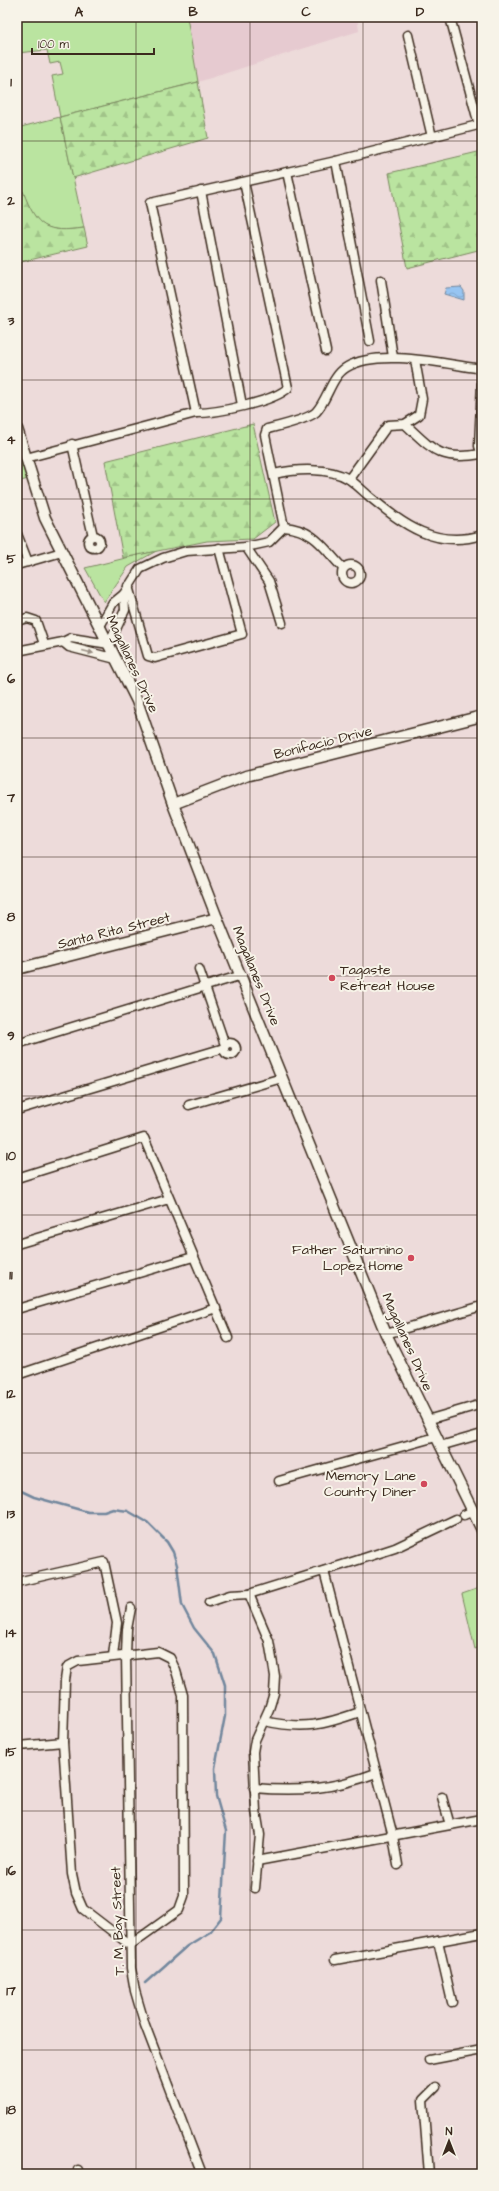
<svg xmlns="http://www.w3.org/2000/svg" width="499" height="2191" font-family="'Architects Daughter',sans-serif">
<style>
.built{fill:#e6cad0}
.grass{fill:#bae4a0;stroke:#7a875f}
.forest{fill:url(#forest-firs);stroke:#7a875f}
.water{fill:url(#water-waves);stroke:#72879d}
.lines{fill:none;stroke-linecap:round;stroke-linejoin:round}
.stream{stroke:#72879d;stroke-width:2.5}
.minor-casing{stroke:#3b2a1e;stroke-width:11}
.tertiary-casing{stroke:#3b2a1e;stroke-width:13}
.minor{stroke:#f7f3e8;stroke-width:8}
.tertiary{stroke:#f7f3e8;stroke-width:10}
.oneway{fill:#998e83}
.grid{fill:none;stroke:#3b2a1e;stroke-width:1;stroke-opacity:0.55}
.poi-dot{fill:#d1495b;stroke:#f7f3e8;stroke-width:1.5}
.labels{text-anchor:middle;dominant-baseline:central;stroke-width:4;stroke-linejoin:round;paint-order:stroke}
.street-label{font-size:14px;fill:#3b2a1e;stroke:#f7f3e8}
.poi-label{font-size:14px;fill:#3b2a1e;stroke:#f7f3e8;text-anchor:end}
.neatline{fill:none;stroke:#3b2a1e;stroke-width:1.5}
.grid-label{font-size:13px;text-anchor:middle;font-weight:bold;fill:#3b2a1e}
</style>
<defs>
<pattern id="forest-firs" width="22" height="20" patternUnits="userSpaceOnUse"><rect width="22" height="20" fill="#bae4a0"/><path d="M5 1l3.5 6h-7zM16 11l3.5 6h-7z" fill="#a1c489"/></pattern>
<pattern id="water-waves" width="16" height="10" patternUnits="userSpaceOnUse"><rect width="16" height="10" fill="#97c5f2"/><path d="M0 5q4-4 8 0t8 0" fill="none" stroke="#83a9cf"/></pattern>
</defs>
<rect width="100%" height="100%" fill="#eddbda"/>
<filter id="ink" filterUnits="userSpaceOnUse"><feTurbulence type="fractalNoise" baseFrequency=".025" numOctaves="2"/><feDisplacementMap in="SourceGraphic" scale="8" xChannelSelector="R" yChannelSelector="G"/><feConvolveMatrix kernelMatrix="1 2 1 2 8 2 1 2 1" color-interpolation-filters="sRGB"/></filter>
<g filter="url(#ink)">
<!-- built -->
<polygon class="built" points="187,17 357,17 359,31 198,82"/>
<!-- grass -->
<g class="grass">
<path d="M17,17H187L198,82L60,117L84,228C46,233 36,228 23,192L17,193V128L60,117L52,76L63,74L60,62L50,64L47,50L17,53Z"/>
<polygon points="17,446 28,479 17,482"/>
<polygon points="158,550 128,567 104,602 85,568"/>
<polygon points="482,1587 482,1646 475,1649 462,1594"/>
</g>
<!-- forest -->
<g class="forest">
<polygon points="198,82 208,138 73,178 60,117"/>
<polygon points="482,151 482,249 407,268 389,173"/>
<path d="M23,191C37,228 46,233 84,228L88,246L17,263V193Z"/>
<polygon points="253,424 275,522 253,539 207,541 123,558 105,461"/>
</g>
<!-- water -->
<polygon class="water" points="461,287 464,291 464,300 444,294 446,288"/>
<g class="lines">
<!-- stream -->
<polyline class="stream" points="17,1489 34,1497 88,1512 104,1512 113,1509 128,1511 147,1522 167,1542 173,1552 177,1565 182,1605 194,1628 215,1654 225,1685 225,1716 215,1768 216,1796 226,1831 221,1918 210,1932 187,1946 145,1983"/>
<defs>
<g id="minor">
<polyline points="451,21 479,125"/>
<polyline points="408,35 432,137"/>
<polyline points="336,161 370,341"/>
<polyline points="287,172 326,351"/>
<polyline points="201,191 242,405"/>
<polyline points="381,280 393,357"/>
<polyline points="482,382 479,446 482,455"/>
<polyline points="196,413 150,203 336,161 482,124"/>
<path d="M405,424C433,450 440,461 481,454"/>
<polyline points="72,444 93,536"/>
<path d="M26,458L196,413C217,413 273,402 288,388L244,182"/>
<path d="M274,474C295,469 329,467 349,479C356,484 363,491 370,497C404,525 435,549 482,535"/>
<polyline points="349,479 388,425 405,424 419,415 422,399 415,360"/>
<path d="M284,527C316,530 323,548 343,568"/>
<polyline points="17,534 28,562"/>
<circle cx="94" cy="542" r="6"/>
<polyline points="246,547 269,581 282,623"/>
<polyline points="17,565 62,552"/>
<circle cx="351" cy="574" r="9"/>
<polyline points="128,586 148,656 155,658 242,634 219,548"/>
<polyline points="17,621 27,618 36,621 44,644"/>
<polyline points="100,626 113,603 124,594"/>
<polyline points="63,642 69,647 116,659"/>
<path d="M17,651L63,642L71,638L109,644L125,610L124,594L140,569L163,558L186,551L246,547L269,542L284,527L265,435L267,429C279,426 307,420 316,412C328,399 331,376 347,367C379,348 445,364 482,369"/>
<polyline points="199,969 225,1045"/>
<circle cx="230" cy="1049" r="6"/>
<polyline points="17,1044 242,975"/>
<polyline points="189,1105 282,1078"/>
<polyline points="17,1110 224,1048"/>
<polyline points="17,1178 144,1138 228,1338"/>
<polyline points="17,1244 169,1199"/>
<polyline points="17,1309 193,1257"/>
<polyline points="386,1334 482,1306"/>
<polyline points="17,1375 216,1308"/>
<polyline points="427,1420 482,1404"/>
<polyline points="440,1446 482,1434"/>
<polyline points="279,1481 436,1437"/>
<polyline points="464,1515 473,1511"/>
<polyline points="324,1571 393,1836 398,1865"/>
<polyline points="17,1582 104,1562 117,1623 113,1656"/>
<polyline points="249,1594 269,1641 275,1676 274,1693 269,1709 255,1740 253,1752 256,1811 260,1835 255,1888"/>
<polyline points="209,1602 230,1595 249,1594 355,1561 395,1548 456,1519"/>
<polyline points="131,1608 127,1629 126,1654 131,1968 135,1991 145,2025 202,2174"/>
<polygon points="158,1652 170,1658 176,1671 183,1695 184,1896 179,1910 130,1945 83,1909 76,1893 72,1874 63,1742 65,1680 67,1667 78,1661"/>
<path d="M264,1721C304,1730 323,1725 360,1712"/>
<polyline points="19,1746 63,1742"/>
<path d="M254,1788C300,1792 334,1789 376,1773"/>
<polyline points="442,1797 450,1825"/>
<polyline points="257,1861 482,1819"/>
<polyline points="438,1941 452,2002"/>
<polyline points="335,1960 482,1933"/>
<polyline points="429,2060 482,2050"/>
<polyline points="78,2170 79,2174"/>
<polyline points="429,2174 423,2100 436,2087"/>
</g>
<g id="tertiary">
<polyline points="17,429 45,518 137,701 173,804 217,918 386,1334 482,1530"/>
<polyline points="173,804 246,776 482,716"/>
<polyline points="17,969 217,918"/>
</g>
</defs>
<!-- minor casing -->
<use href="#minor" class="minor-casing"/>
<!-- tertiary casing -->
<use href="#tertiary" class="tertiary-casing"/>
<!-- minor -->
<use href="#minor" class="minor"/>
<!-- tertiary -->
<use href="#tertiary" class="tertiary"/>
</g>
<!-- one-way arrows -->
<defs><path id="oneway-solid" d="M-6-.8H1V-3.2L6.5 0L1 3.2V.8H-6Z"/></defs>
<use class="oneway" href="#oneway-solid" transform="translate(88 652) rotate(14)"/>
</g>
<!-- grid -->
<path class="grid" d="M136,17V2174M250,17V2174M363,17V2174M17,141H482M17,261H482M17,380H482M17,499H482M17,618H482M17,738H482M17,857H482M17,976H482M17,1096H482M17,1215H482M17,1334H482M17,1453H482M17,1573H482M17,1692H482M17,1811H482M17,1930H482M17,2050H482"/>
<!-- markers -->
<g class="poi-dot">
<circle cx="332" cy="978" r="4"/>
<circle cx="411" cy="1258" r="4"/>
<circle cx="424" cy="1484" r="4"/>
</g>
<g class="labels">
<!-- street labels -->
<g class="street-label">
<text transform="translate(132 664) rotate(65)">Magallanes Drive</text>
<text transform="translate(323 743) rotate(-14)">Bonifacio Drive</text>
<text transform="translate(114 931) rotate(-14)">Santa Rita Street</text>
<text transform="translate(256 976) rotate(68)">Magallanes Drive</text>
<text transform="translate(407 1342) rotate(66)">Magallanes Drive</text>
<text transform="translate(118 1921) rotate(-92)">T. M. Bay Street</text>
</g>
<!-- poi labels -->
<g class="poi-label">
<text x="340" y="970" text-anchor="start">Tagaste<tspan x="340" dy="16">Retreat House</tspan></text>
<text x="403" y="1250">Father Saturnino<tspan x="403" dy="16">Lopez Home</tspan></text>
<text x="416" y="1476">Memory Lane<tspan x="416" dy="16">Country Diner</tspan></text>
</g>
</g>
<!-- margin -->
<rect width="499" height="2191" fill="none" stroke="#f7f3e8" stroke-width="44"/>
<!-- north arrow -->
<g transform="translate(449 2141)" stroke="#f7f3e8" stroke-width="3" paint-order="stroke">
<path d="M0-3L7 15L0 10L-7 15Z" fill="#3b2a1e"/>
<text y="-6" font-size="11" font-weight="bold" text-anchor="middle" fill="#3b2a1e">N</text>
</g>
<!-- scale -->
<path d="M32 48v6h122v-6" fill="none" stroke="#3b2a1e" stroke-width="2"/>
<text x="38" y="48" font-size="12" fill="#3b2a1e" stroke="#f7f3e8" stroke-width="3" paint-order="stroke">100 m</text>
<rect x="22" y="22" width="455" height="2147" class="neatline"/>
<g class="grid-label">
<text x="79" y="16">A</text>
<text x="193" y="16">B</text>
<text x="306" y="16">C</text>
<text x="420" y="16">D</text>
<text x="11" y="86">1</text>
<text x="11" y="205">2</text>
<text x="11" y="325">3</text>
<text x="11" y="444">4</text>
<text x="11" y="563">5</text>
<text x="11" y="683">6</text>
<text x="11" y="802">7</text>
<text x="11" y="921">8</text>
<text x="11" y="1040">9</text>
<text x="11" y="1160">10</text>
<text x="11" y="1279">11</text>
<text x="11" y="1398">12</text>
<text x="11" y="1518">13</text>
<text x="11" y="1637">14</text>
<text x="11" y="1756">15</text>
<text x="11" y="1875">16</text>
<text x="11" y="1995">17</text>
<text x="11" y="2114">18</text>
</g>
</svg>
